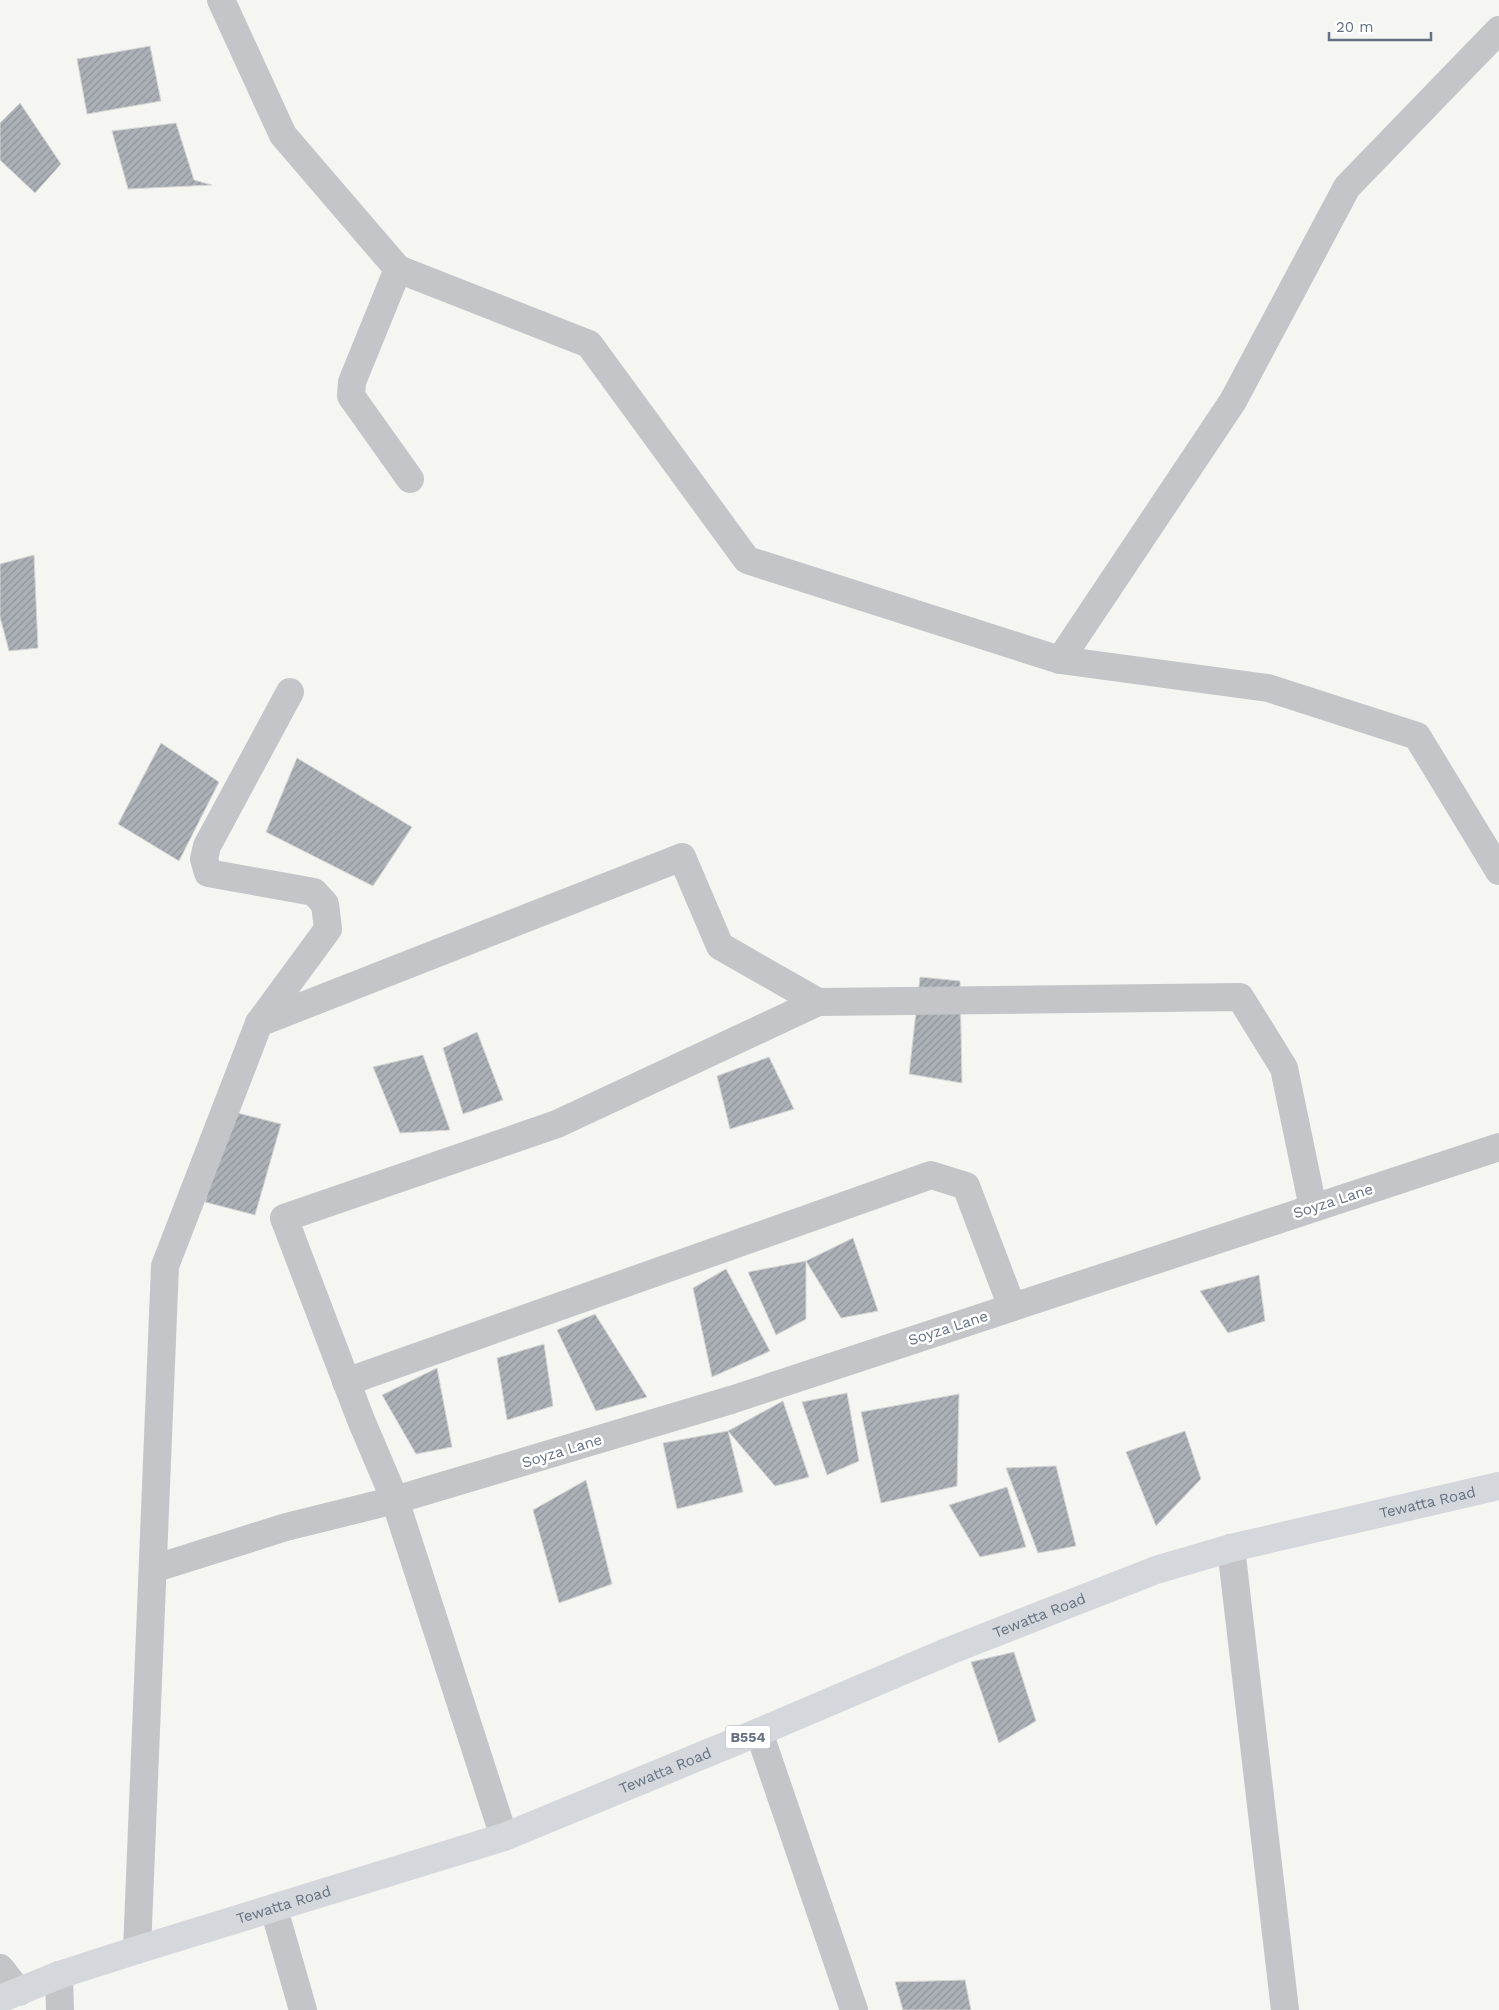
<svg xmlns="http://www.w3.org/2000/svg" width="1499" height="2010" font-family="'Work Sans',sans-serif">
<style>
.building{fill:url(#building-hatch);stroke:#d6d6d4}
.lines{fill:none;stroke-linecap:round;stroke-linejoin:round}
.minor{stroke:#c3c5c9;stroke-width:28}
.major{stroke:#d4d8dc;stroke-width:28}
.labels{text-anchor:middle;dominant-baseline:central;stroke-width:5;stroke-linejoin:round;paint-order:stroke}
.shield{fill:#fff;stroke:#939ca8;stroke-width:1}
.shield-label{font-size:14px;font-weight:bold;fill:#657182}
.street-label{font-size:15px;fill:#657182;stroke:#fff}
</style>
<defs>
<pattern id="building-hatch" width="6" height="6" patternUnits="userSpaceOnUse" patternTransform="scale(1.25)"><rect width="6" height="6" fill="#abb1b7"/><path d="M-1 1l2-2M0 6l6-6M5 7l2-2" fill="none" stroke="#8f949a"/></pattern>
</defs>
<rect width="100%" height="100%" fill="#f5f5f1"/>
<!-- building -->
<g class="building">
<polygon points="150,46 161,101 87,114 77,59"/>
<polygon points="20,103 61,164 35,193 0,160 0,123"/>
<polygon points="176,123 194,180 212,185 128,189 112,131"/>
<polygon points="34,555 38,648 9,651 0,617 0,564"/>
<polygon points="161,743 219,782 179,861 118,824"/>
<polygon points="297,758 412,827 373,886 266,832"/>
<polygon points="920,977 960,981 962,1083 909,1074"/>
<polygon points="477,1032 503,1100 463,1114 443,1048"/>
<polygon points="423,1055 450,1130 400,1133 373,1067"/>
<polygon points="769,1057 794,1109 730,1129 717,1076"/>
<polygon points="230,1111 281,1124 255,1215 205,1202"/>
<polygon points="853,1238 878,1311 841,1318 806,1261"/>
<polygon points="806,1261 806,1319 776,1335 748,1272"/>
<polygon points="726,1269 770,1351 712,1377 693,1288"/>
<polygon points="1259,1275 1265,1321 1228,1333 1200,1291"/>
<polygon points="595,1314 647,1397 596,1411 557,1330"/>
<polygon points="544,1344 553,1406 507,1420 497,1358"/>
<polygon points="437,1368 452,1447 416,1454 382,1395"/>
<polygon points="847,1393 859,1461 827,1475 802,1402"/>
<polygon points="959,1394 957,1486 881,1503 861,1412"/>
<polygon points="783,1401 809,1477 775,1486 728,1431"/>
<polygon points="728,1431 743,1492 677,1509 663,1443"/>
<polygon points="1185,1431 1201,1479 1156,1526 1126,1452"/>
<polygon points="1056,1466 1076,1546 1038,1553 1006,1468"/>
<polygon points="586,1480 612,1584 559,1603 533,1510"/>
<polygon points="1007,1487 1026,1547 980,1557 949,1505"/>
<polygon points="1014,1652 1036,1721 999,1743 971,1662"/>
<polygon points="965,1980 971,2010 903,2010 895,1982"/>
</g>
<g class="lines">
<!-- minor -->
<g class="minor">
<polyline points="221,0 283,135 398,269 589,344 747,560 1060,660"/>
<polyline points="1499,30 1347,187 1233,401 1060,660 1268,688 1417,736 1499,871"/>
<polyline points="398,269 352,382 351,396 410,479"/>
<polyline points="259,1023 328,929 325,904 314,892 208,873 204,859 207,846 290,692"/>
<polyline points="346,1382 931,1175 966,1186 1012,1307"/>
<polyline points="1231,1548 1285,2010"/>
<polyline points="153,1569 286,1527 395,1500 731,1400 1499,1147"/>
<polyline points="759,1732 854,2010"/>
<polyline points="504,1837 395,1500 361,1420 284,1218 557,1124 818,1002 1240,997 1284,1068 1313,1208"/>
<polyline points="274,1909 303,2010"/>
<polyline points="137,1950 165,1266 259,1023 682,857 720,946 818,1002"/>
<polyline points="0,1968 19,1992"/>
<polyline points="59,1975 60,2010"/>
</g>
<!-- major -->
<path class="major" id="s1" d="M0,1999L59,1975L137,1950L504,1837L759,1732L949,1651L1156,1570L1231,1548L1499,1486"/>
</g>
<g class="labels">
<!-- shield labels -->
<rect class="shield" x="725.5" y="1725.5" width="45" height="23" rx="4"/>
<g class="shield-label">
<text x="748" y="1737">B554</text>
</g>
<!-- street labels -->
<g class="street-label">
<text transform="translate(1333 1201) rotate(-18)">Soyza Lane</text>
<text transform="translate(948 1328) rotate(-18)">Soyza Lane</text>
<text transform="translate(562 1451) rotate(-17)">Soyza Lane</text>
<text stroke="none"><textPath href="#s1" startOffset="1514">Tewatta Road</textPath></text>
<text stroke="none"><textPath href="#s1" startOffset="1109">Tewatta Road</textPath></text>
<text stroke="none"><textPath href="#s1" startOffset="704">Tewatta Road</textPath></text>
<text stroke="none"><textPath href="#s1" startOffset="299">Tewatta Road</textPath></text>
</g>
</g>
<!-- scale -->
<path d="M1329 32v8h102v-8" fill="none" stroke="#657182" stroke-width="2.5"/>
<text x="1336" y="32" font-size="15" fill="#657182" stroke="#ffffff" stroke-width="4" paint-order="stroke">20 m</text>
</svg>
